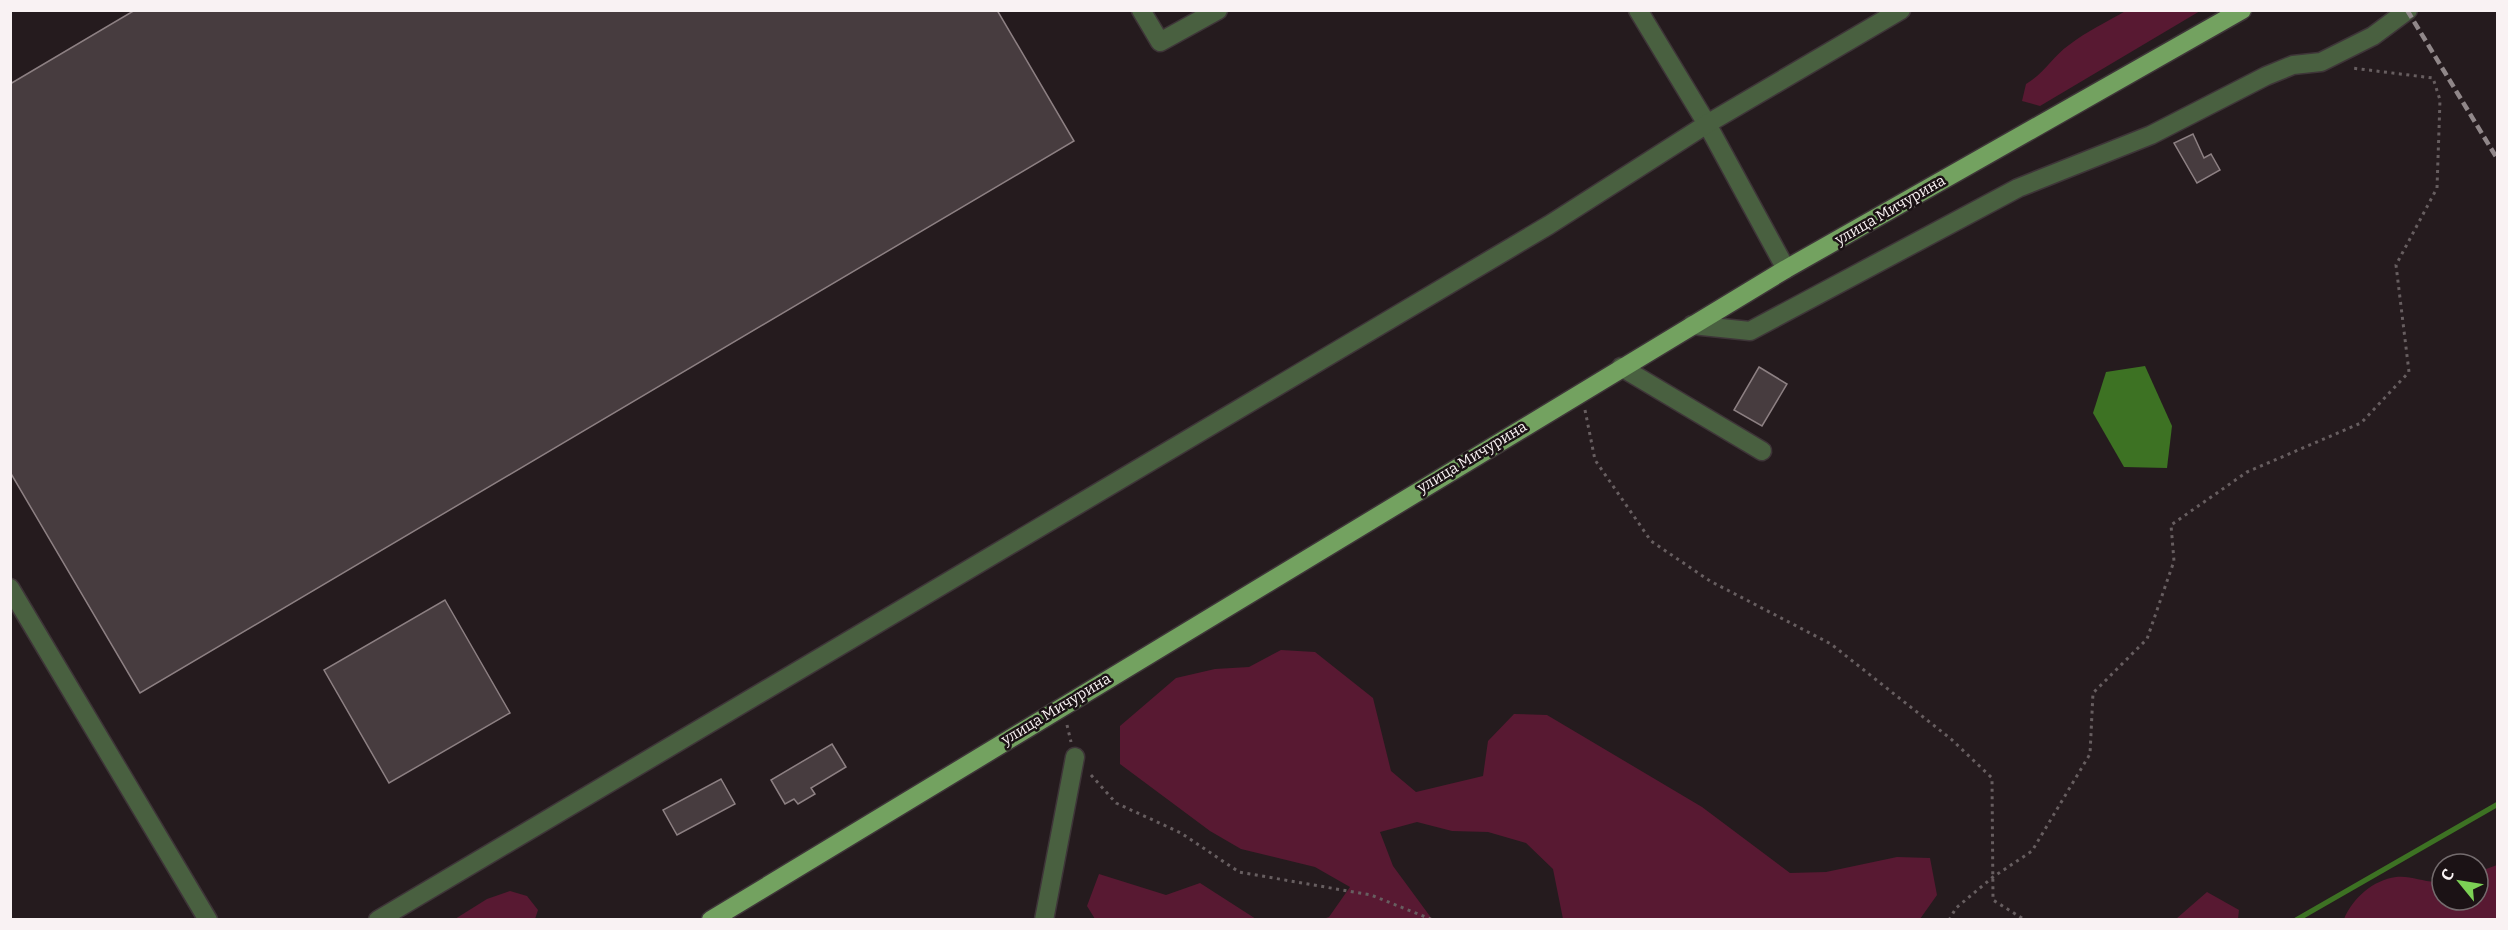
<svg xmlns="http://www.w3.org/2000/svg" width="2508" height="930" font-family="Bitter,serif">
<style>
.green{fill:#581932}
.water{fill:#3d7223}
.lines{fill:none;stroke-linecap:round;stroke-linejoin:round}
.stream{stroke:#3d7223;stroke-width:5}
.building{fill:#473c3f;stroke:#8d8083;stroke-width:1.5}
.minor-casing{stroke:#3e3538;stroke-width:21}
.major-casing{stroke:#3e3538;stroke-width:21}
.path{stroke:#675e60;stroke-width:3;stroke-dasharray:3 4.5;stroke-linecap:butt}
.minor{stroke:#496040;stroke-width:18}
.major{stroke:#73a260;stroke-width:18}
.rail{stroke:#908789;stroke-width:4.5;stroke-dasharray:9 4.5;stroke-linecap:butt}
.labels{text-anchor:middle;dominant-baseline:central;stroke-width:5;stroke-linejoin:round;paint-order:stroke}
.street-label{font-size:15px;fill:#f9f2f3;stroke:#1b1215}
</style>
<rect width="100%" height="100%" fill="#251b1e"/>
<!-- green -->
<g class="green">
<path d="M2127,10L2200,11L2040,106L2022,101L2026,84C2046,72 2052,57 2069,45C2087,31 2107,22 2127,10Z"/>
<polygon points="1281,650 1315,652 1373,698 1391,771 1416,792 1483,776 1488,741 1514,714 1547,715 1702,807 1790,873 1826,872 1897,857 1930,858 1937,895 1920,919 1563,919 1553,869 1526,843 1488,832 1452,831 1417,822 1380,832 1393,866 1432,919 1323,919 1329,917 1350,887 1315,867 1241,849 1210,831 1120,764 1120,726 1176,678 1215,669 1249,667"/>
<path d="M2497,865V919H2344C2353,898 2373,880 2396,877C2412,875 2426,884 2442,881V900H2478V872Z"/>
<polygon points="1099,874 1166,895 1200,883 1256,919 1095,919 1087,906"/>
<polygon points="510,891 527,896 538,910 535,919 455,919 487,899"/>
<polygon points="2207,892 2239,910 2238,919 2176,919"/>
</g>
<!-- water -->
<polygon class="water" points="2145,366 2172,426 2167,468 2124,467 2093,413 2106,372"/>
<g class="lines">
<!-- stream -->
<polyline class="stream" points="2296,920 2498,804"/>
</g>
<!-- building -->
<g class="building">
<polygon points="135,10 997,10 1074,141 140,693 10,472 10,84"/>
<polygon points="2193,134 2204,158 2211,154 2220,170 2197,183 2174,143"/>
<polygon points="1759,367 1787,384 1762,426 1734,410"/>
<polygon points="445,600 510,713 389,783 324,670"/>
<polygon points="832,744 846,767 811,788 815,794 798,804 794,799 785,804 771,780"/>
<polygon points="721,779 735,804 677,835 663,810"/>
</g>
<g class="lines">
<defs>
<g id="minor">
<polyline points="1141,10 1160,42 1218,10"/>
<polyline points="1638,10 1707,124 1786,269"/>
<polyline points="1692,325 1750,331 2018,188 2151,135 2266,76 2293,65 2321,62 2373,36 2408,10"/>
<polyline points="1621,367 1762,451"/>
<polyline points="10,588 208,920"/>
<polyline points="378,920 1549,225 1707,124 1901,10"/>
<polyline points="1044,920 1075,757"/>
</g>
<polyline id="major" points="711,920 1786,269 2242,10"/>
</defs>
<!-- minor casing -->
<use href="#minor" class="minor-casing"/>
<!-- major casing -->
<use href="#major" class="major-casing"/>
<!-- path -->
<g class="path">
<polyline points="1585,410 1595,460 1651,541 1710,581 1831,644 1951,739 1992,778 1993,900 2025,920"/>
<polyline points="1067,725 1071,742"/>
<polyline points="1091,775 1116,803 1181,833 1239,872 1371,895 1433,920"/>
<polyline points="1949,920 1956,908 1993,877 2032,851 2090,754 2093,693 2147,639 2174,561 2171,525 2247,472 2361,423 2409,372 2396,265 2437,188 2440,100 2433,78 2352,68"/>
</g>
<!-- minor -->
<use href="#minor" class="minor"/>
<!-- major -->
<use href="#major" class="major"/>
<!-- rail -->
<polyline class="rail" points="2407,10 2498,160"/>
</g>
<g class="labels">
<!-- street labels -->
<g class="street-label">
<text transform="translate(1890 210) rotate(-30)">улица Мичурина</text>
<text transform="translate(1472 457) rotate(-31)">улица Мичурина</text>
<text transform="translate(1056 709) rotate(-31)">улица Мичурина</text>
</g>
</g>
<!-- border -->
<rect width="2508" height="930" fill="none" stroke="#f9f2f3" stroke-width="24"/>
<!-- north arrow -->
<g transform="translate(2460 882) rotate(300)"><circle r="28" fill="#1b1215" stroke="#746c6e" stroke-width="1.5"/>
<path d="M0-4.5L10 22L0 15L-10 22Z" fill="#7cd155"/>
<text y="-9" font-size="16" font-weight="bold" text-anchor="middle" fill="#f9f2f3">С</text>
</g>
</svg>
